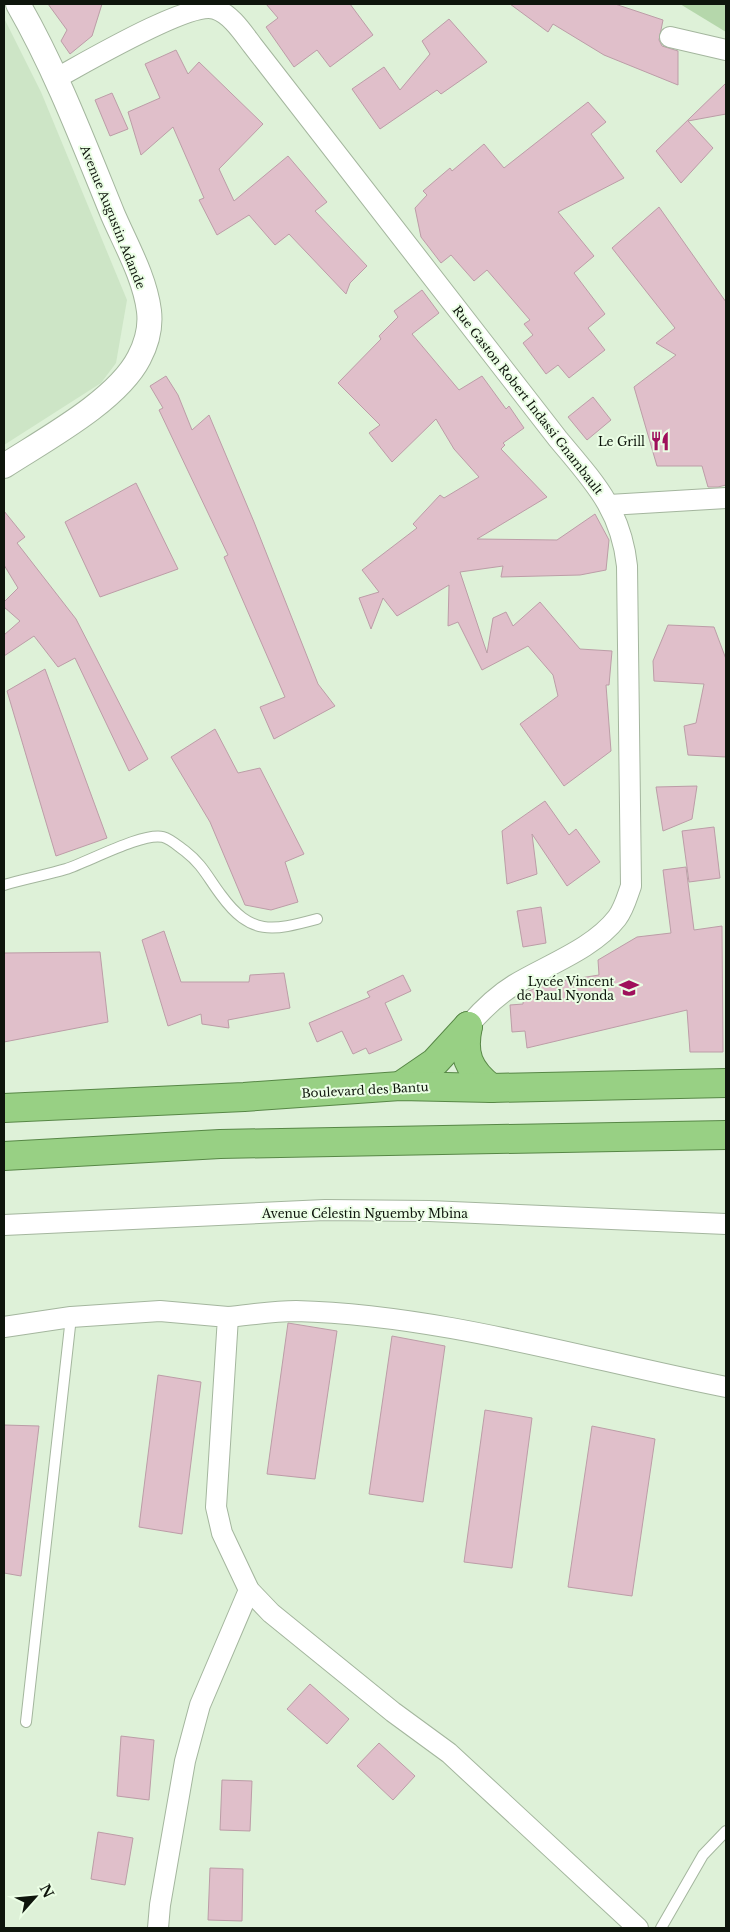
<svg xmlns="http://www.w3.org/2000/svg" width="730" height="1932" font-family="'Libre Baskerville',serif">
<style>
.built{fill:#cde5c6}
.green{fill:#b5d7ab}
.building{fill:#e0bfca;stroke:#bc9da7}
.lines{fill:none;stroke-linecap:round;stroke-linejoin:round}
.service-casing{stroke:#a4b69e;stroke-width:12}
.minor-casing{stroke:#a4b69e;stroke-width:22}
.tertiary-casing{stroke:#a4b69e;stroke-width:26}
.trunk-casing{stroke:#578746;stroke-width:30}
.service{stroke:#fff;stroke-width:10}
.minor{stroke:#fff;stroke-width:20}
.tertiary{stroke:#fff;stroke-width:24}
.trunk{stroke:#98d084;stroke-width:28}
.labels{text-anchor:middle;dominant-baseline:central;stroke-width:4;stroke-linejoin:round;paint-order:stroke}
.street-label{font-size:12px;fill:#0e150c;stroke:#ebfee5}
.poi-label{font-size:12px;fill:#0e150c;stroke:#ebfee5;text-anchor:end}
</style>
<rect width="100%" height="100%" fill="#def1d8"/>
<!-- built -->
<polygon class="built" points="4,18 41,92 127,300 116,363 101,383 4,445"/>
<!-- green -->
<polygon class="green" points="680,4 726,4 726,32"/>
<!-- building -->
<g class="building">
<polygon points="48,4 102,4 92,36 70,54 61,41 67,30"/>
<polygon points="266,4 350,4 373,35 330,67 317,50 294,67 266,27 278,18"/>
<polygon points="510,4 615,4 663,20 659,40 662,46 678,51 678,85 604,55 553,24 548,32"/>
<polygon points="449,19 487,62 441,94 437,90 380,129 352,89 384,67 400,90 430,54 422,41"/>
<polygon points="176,50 188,74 199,62 263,124 219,169 234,201 288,156 327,202 315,211 367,266 350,283 346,294 289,234 275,245 249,215 217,235 199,200 204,198 173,127 141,155 128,112 160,98 145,64"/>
<polygon points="726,83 726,114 688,121 713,148 681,183 656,151"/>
<polygon points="112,93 128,129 110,136 95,100"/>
<polygon points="588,102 606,122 591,134 624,178 558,212 594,256 574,273 605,314 588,328 605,350 569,378 558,365 546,374 523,343 533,335 524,324 530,320 487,270 474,281 451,255 441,263 421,237 415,208 427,195 423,191 450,168 452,171 484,144 504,168"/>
<polygon points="659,207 726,302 726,485 718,487 708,487 702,466 657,466 634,387 676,355 656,343 675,328 612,248"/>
<polygon points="422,290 439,313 412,334 459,390 482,376 506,409 509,406 524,428 503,443 505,445 501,449 547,497 477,539 557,540 595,514 609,540 606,570 580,575 501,577 503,566 460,572 487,653 493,618 506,612 513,626 540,602 580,649 612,651 609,685 606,685 611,751 564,786 520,724 558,696 553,675 528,646 482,670 458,622 448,626 449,585 397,616 383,598 371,629 359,598 379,592 362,570 417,528 413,524 440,495 444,498 479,477 454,449 436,419 392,462 369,433 380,425 338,383 381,339 379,336 398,317 394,311"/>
<polygon points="166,376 178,395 192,430 209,415 254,522 318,684 335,706 274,739 260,707 285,697 224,557 228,555 159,410 163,408 150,386"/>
<polygon points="593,397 611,420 587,440 568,417"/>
<polygon points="136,483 178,569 100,597 65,522"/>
<polygon points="4,511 25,537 17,543 76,619 148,759 129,771 75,658 58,667 34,636 4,656 4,635 20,621 4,607 4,602 18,588 4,565"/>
<polygon points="668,625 714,627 726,659 726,757 688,755 684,726 696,723 704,684 654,681 653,661"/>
<polygon points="45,669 107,838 56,856 7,691"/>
<polygon points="215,729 238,773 260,768 304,854 285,862 298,902 271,910 245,905 210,822 171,757"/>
<polygon points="697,786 692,819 663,831 656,787"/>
<polygon points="545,801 569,835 576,829 600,862 567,886 532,834 537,874 507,884 502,831"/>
<polygon points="714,827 720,878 689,882 682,831"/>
<polygon points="686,867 694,930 722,926 723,1052 690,1052 687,1010 527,1048 525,1031 512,1032 510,1005 523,1004 524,993 548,983 599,975 598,960 637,937 671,933 663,870"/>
<polygon points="541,907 546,943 523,947 517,911"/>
<polygon points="164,931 181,982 249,982 250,975 284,973 290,1008 228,1020 229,1028 202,1024 201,1014 168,1026 142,940"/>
<polygon points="100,952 108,1022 4,1042 4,953"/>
<polygon points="403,975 411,991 385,1003 402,1040 369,1054 366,1048 353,1054 342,1031 317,1042 309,1023 370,997 367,992"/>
<polygon points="288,1323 337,1331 315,1479 267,1474"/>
<polygon points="392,1336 445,1346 423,1502 369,1494"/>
<polygon points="158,1375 201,1382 182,1534 139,1527"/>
<polygon points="485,1410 532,1418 512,1568 464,1562"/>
<polygon points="4,1425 39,1426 21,1576 4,1573"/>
<polygon points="592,1426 655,1439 632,1596 568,1587"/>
<polygon points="310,1684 349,1719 327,1744 287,1709"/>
<polygon points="121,1736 154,1740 149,1800 117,1796"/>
<polygon points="379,1743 415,1776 393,1800 357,1766"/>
<polygon points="222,1780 252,1781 250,1831 220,1830"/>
<polygon points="98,1832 133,1838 125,1885 91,1879"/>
<polygon points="210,1868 243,1869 242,1921 208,1920"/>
</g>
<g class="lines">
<defs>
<g id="service">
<path d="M4,885C24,879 46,875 66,869C88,862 143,832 163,837C171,839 179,847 185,851C203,865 208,878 221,895C251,936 272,931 317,919"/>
<polyline points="26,1722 71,1317"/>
<polyline points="661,1928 703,1855 726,1831"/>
</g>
<g id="minor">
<polyline points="670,37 726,50"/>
<path d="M55,79C83,64 189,1 215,9C231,14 243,33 253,46L558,439C593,481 621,509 627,566L631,886C627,897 624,909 617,918C593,949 547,965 514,985C496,996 482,1010 468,1026"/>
<polyline points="609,505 726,498"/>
<polyline points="4,1225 325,1210 429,1211 726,1224"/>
<path d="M228,1317C250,1315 273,1311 296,1311C442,1315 584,1359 726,1387"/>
<polyline points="4,1327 71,1317 160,1311 228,1317 216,1507 222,1533 249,1590 271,1613 393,1712 449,1753 638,1928"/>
<polyline points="158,1928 160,1905 185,1761 200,1705 249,1590"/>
</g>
<path id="tertiary" d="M4,466C44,440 117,401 139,358C147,343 151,328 149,311C145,278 126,245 113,215C84,144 56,70 18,4"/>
<g id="trunk">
<path d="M468,1026C462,1054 468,1070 491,1088"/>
<polyline points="400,1086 435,1062 468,1026"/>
<polyline points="4,1108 244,1097 400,1086 491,1088 726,1083"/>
<polyline points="4,1156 220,1144 726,1135"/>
</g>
</defs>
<!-- service casing -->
<use href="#service" class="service-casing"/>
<!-- minor casing -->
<use href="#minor" class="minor-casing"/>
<!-- tertiary casing -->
<use href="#tertiary" class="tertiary-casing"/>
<!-- trunk casing -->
<use href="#trunk" class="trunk-casing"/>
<!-- service -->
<use href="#service" class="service"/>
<!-- minor -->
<use href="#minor" class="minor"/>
<!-- tertiary -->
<use href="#tertiary" class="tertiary"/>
<!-- trunk -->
<use href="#trunk" class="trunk"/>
</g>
<!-- icons -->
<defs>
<symbol id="restaurant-bare" viewBox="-9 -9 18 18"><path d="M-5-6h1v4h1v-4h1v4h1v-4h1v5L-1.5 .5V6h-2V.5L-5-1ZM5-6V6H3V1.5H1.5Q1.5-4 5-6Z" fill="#9f105b" stroke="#ebfee5" stroke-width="2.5" paint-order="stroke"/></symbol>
<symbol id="school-bare" viewBox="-9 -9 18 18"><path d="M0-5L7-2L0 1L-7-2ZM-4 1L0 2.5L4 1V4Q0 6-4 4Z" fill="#9f105b" stroke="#ebfee5" stroke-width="2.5" paint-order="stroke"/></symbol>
</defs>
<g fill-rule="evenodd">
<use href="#restaurant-bare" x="646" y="427" width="28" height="28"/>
<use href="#school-bare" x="615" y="974" width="28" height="28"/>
</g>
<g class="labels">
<!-- street labels -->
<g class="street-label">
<text transform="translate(113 217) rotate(68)">Avenue Augustin Adande</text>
<text transform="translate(528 400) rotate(52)">Rue Gaston Robert Indassi Gnambault</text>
<text transform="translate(365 1090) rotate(-3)">Boulevard des Bantu</text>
<text x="365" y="1213">Avenue Célestin Nguemby Mbina</text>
</g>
<!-- poi labels -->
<g class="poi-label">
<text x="645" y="441">Le Grill</text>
<text x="614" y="981">Lycée Vincent<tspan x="614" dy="14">de Paul Nyonda</tspan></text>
</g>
</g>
<!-- border -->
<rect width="730" height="1932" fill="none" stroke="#0e150c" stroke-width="10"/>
<!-- north arrow -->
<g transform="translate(35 1897) rotate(63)" stroke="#ebfee5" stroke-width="4" paint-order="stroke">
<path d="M0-4L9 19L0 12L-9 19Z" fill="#0e150c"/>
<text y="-8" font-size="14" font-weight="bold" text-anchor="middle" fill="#0e150c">N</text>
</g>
</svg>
